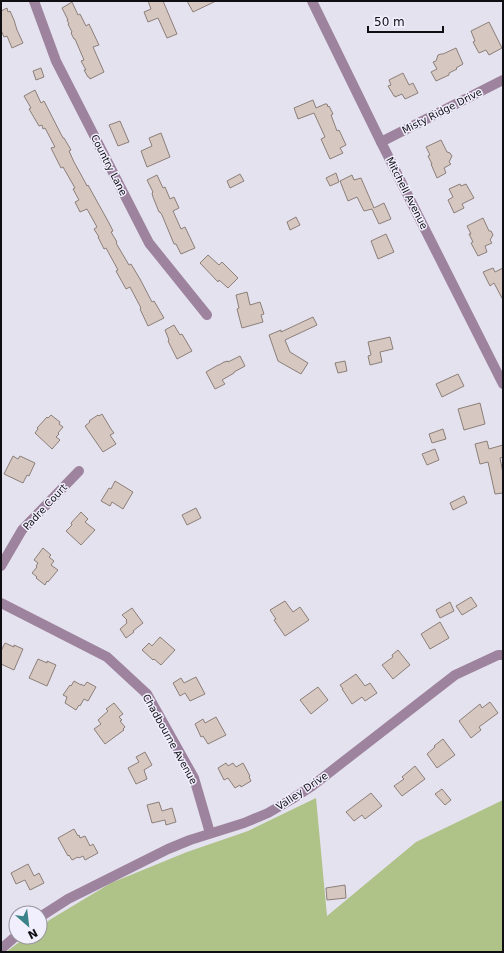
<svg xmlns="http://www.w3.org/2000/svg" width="504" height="953" font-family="'DejaVu Sans',sans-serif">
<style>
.green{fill:#afc287}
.building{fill:#d6c7c1;stroke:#8c7f79}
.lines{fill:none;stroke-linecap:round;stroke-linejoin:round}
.minor{stroke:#9d839e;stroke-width:10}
.labels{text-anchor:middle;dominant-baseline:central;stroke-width:3;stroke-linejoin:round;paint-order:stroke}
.street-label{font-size:10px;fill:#0f0e12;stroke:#f1effd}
</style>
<rect width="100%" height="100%" fill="#e4e2ef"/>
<!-- green -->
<polygon class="green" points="316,798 327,916 416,842 503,800 503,952 6,952 26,937 40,937 40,927 51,919 111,883 187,852 248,831"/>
<!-- building -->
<g class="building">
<polygon points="148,1 163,1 177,34 167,38 158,18 148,22 144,12 151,9"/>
<polygon points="187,1 216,1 193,12"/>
<polygon points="72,2 78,15 80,14 86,26 89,24 99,45 93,47 104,72 90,79 89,77 88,77 84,70 86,70 81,61 84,60 75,39 74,39 71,33 72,32 68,24 69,24 67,20 68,20 62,8"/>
<polygon points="7,8 8,12 10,11 14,20 17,30 23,43 12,48 7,36 4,37 1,30 1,11"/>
<polygon points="489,22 502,48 489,55 486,50 479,53 473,42 475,41 471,31"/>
<polygon points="456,48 463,64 456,68 457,69 449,73 449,75 436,81 431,72 437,69 433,62 436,61 438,55 441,54 443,54"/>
<polygon points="41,68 44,77 36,80 33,71"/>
<polygon points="403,73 409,85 413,83 418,93 405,99 402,94 395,97 395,96 394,96 388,86 391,85 389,80"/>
<polygon points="35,90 41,103 44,101 63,138 64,138 71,150 69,151 74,162 85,182 87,186 88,185 109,223 113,231 111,232 117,242 116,243 129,265 131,264 140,279 152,302 154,301 164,318 148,326 140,309 141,308 130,287 126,289 116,271 118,270 106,248 104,249 98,237 99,237 94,229 97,227 87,209 80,212 75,202 79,200 73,189 75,188 63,167 61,168 51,148 55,147 45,128 43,129 42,125 39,126 29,109 31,108 24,96"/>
<polygon points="313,100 316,108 325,104 327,104 328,107 329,106 333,114 331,115 337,131 339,130 346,145 340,148 343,153 330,159 321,139 325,137 314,113 298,119 294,108"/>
<polygon points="120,121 129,142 118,146 109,125"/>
<polygon points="161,133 170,157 147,167 141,151 152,146 149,138"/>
<polygon points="441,140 447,152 450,153 452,156 449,162 451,164 444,168 446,173 437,178 431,164 432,164 428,156 430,155 426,147"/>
<polygon points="336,173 339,182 330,186 326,178"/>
<polygon points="240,174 244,181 230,188 227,181"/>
<polygon points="157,175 163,188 165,187 170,199 174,197 179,208 173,211 181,229 185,227 195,248 181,254 176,244 174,244 162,215 160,212 159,212 153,197 152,193 153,192 147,180"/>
<polygon points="352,175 354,180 361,178 374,208 384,203 391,219 379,224 372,209 364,211 357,197 348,201 340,181"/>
<polygon points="460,184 461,186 466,184 474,198 462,204 464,208 454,213 448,200 453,197 449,189"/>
<polygon points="296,217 300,225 290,230 287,222"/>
<polygon points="483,218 489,231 491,231 493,235 490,240 492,243 485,246 487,252 478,256 471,243 473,242 469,234 471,234 467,226"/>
<polygon points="386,234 394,252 378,259 371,241"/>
<polygon points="208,255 219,265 222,262 238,278 228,288 219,280 218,282 200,263"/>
<polygon points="493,268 495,272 503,268 503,300 494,283 490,286 483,272"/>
<polygon points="247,292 250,305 260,302 264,314 261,315 263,322 242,328 237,309 239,308 236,295"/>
<polygon points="313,317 317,325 285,340 290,352 308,363 301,374 278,361 269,335 281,330 281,332"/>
<polygon points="174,325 180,335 182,334 192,351 177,359 168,341 169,340 165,330"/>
<polygon points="390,337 393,349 380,352 382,362 370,365 368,356 371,355 368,342"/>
<polygon points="240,356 245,366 234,372 234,373 222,380 225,384 215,389 206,372 218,365 219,365 224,362 228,361 228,362"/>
<polygon points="345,361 347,371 338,373 335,363"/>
<polygon points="458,374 464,386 442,397 436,384"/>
<polygon points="480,403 485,424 464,430 458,409"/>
<polygon points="102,414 111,429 114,433 110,435 116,444 103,452 85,426 90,422 89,421 98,415 99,416"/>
<polygon points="51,415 60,422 59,424 63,427 58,433 59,434 56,437 60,440 52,449 35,433 38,429 37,428 47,417 48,418"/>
<polygon points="443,429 446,439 432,443 429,434"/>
<polygon points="487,441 489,449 503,445 503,457 500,458 503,473 503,493 495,494 488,462 480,464 475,444"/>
<polygon points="435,449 439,460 427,465 422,454"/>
<polygon points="13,456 18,459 20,456 35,463 29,476 27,475 23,483 4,474"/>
<polygon points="115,481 133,492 123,509 112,502 110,506 101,501 109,488 111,489"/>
<polygon points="464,496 467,503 453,510 450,503"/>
<polygon points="196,508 201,518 187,525 182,515"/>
<polygon points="81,512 88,519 85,522 95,530 81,545 66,531 72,525 71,523"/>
<polygon points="43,548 51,555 49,557 54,561 51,565 58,570 48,582 47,581 45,585 36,578 37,577 32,573 37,567 36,566 38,563 34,560"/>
<polygon points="471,597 477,606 462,615 456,606"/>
<polygon points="285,601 293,612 300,607 309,620 285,636 274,620 276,619 270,610"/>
<polygon points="450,602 454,611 440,618 436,610"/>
<polygon points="132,608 143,623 133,631 134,632 126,638 120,629 127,623 126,621 127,620 122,615"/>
<polygon points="440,622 449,638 430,649 421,634"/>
<polygon points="160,637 175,650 161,665 154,659 153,660 142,650 149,643 152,646"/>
<polygon points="5,643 14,647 14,645 23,649 14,670 1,664 1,651"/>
<polygon points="398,650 410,665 393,679 382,665 393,657 392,655"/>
<polygon points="38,659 47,663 47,661 56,665 47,686 29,678"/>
<polygon points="356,674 365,686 370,683 377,693 365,701 362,697 352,704 342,689 343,689 340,685"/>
<polygon points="196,677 205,694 190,701 185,693 180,696 173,683 181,678 184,683"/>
<polygon points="74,681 81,685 81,684 84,686 87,682 96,687 88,701 84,699 80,706 79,705 76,710 65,703 67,697 63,695 70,685 71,686"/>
<polygon points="318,687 328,700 311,714 300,700"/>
<polygon points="490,702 498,713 479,727 481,730 471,738 459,721 480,704 482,708"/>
<polygon points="114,703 123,714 119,717 122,720 120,721 125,727 123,729 124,730 105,744 94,729 101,724 98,720 108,711 106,709"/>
<polygon points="216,717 226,735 208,744 203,736 201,737 195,724 203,719 205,723"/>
<polygon points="443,739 455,755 437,768 427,754 435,747 434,746"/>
<polygon points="145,752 152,765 144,770 147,779 136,784 128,768 139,762 136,757"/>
<polygon points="226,763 228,766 233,763 236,767 243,763 250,776 249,777 251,781 241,787 240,785 235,788 228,778 224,780 218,768"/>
<polygon points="415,766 425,779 402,796 394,786 404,779 402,777"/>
<polygon points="442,789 451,800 445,805 435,794"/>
<polygon points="371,793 382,806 365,819 362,815 354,821 346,812"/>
<polygon points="159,802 162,811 172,808 176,822 166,825 165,820 152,823 147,805"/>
<polygon points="74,829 78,836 79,835 80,838 85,836 90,846 93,844 98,853 85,860 83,856 79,858 78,857 72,860 69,855 68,856 58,838"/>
<polygon points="28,864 34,876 39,873 44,883 30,890 25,880 16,884 11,873"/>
<polygon points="345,885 346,898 327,900 326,888"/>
</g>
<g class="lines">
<!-- minor -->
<g class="minor">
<polyline points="34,1 56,61 149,243 207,315"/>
<polyline points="312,1 381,142 503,384"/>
<polyline points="381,142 503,80"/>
<polyline points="1,566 22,530 79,471"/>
<polyline points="1,603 107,657 147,694 194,778 210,833"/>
<polyline points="40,917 68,899 168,849 190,840 244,823 268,813 292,799 312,786 455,675 498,655 503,655"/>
<polyline points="1,949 16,936"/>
</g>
</g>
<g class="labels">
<!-- street labels -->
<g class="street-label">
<text transform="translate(442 111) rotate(-27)">Misty Ridge Drive</text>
<text transform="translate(109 165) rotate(63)">Country Lane</text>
<text transform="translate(407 193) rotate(63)">Mitchell Avenue</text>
<text transform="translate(45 507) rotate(-47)">Padre Court</text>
<text transform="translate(170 739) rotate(61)">Chadbourne Avenue</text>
<text transform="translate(302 791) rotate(-34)">Valley Drive</text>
</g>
</g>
<!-- border -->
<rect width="504" height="953" fill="none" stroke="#0f0e12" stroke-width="4"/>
<!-- north arrow -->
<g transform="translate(28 925) rotate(152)"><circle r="19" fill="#f1effd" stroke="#97959f"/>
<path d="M0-3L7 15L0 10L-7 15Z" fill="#3b838b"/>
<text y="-6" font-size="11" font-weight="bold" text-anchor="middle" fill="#0f0e12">N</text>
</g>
<!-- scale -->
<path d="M368 26v6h75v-6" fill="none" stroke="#0f0e12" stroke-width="2"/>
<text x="374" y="26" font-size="12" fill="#0f0e12" stroke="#f1effd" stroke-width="3" paint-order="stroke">50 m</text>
</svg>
